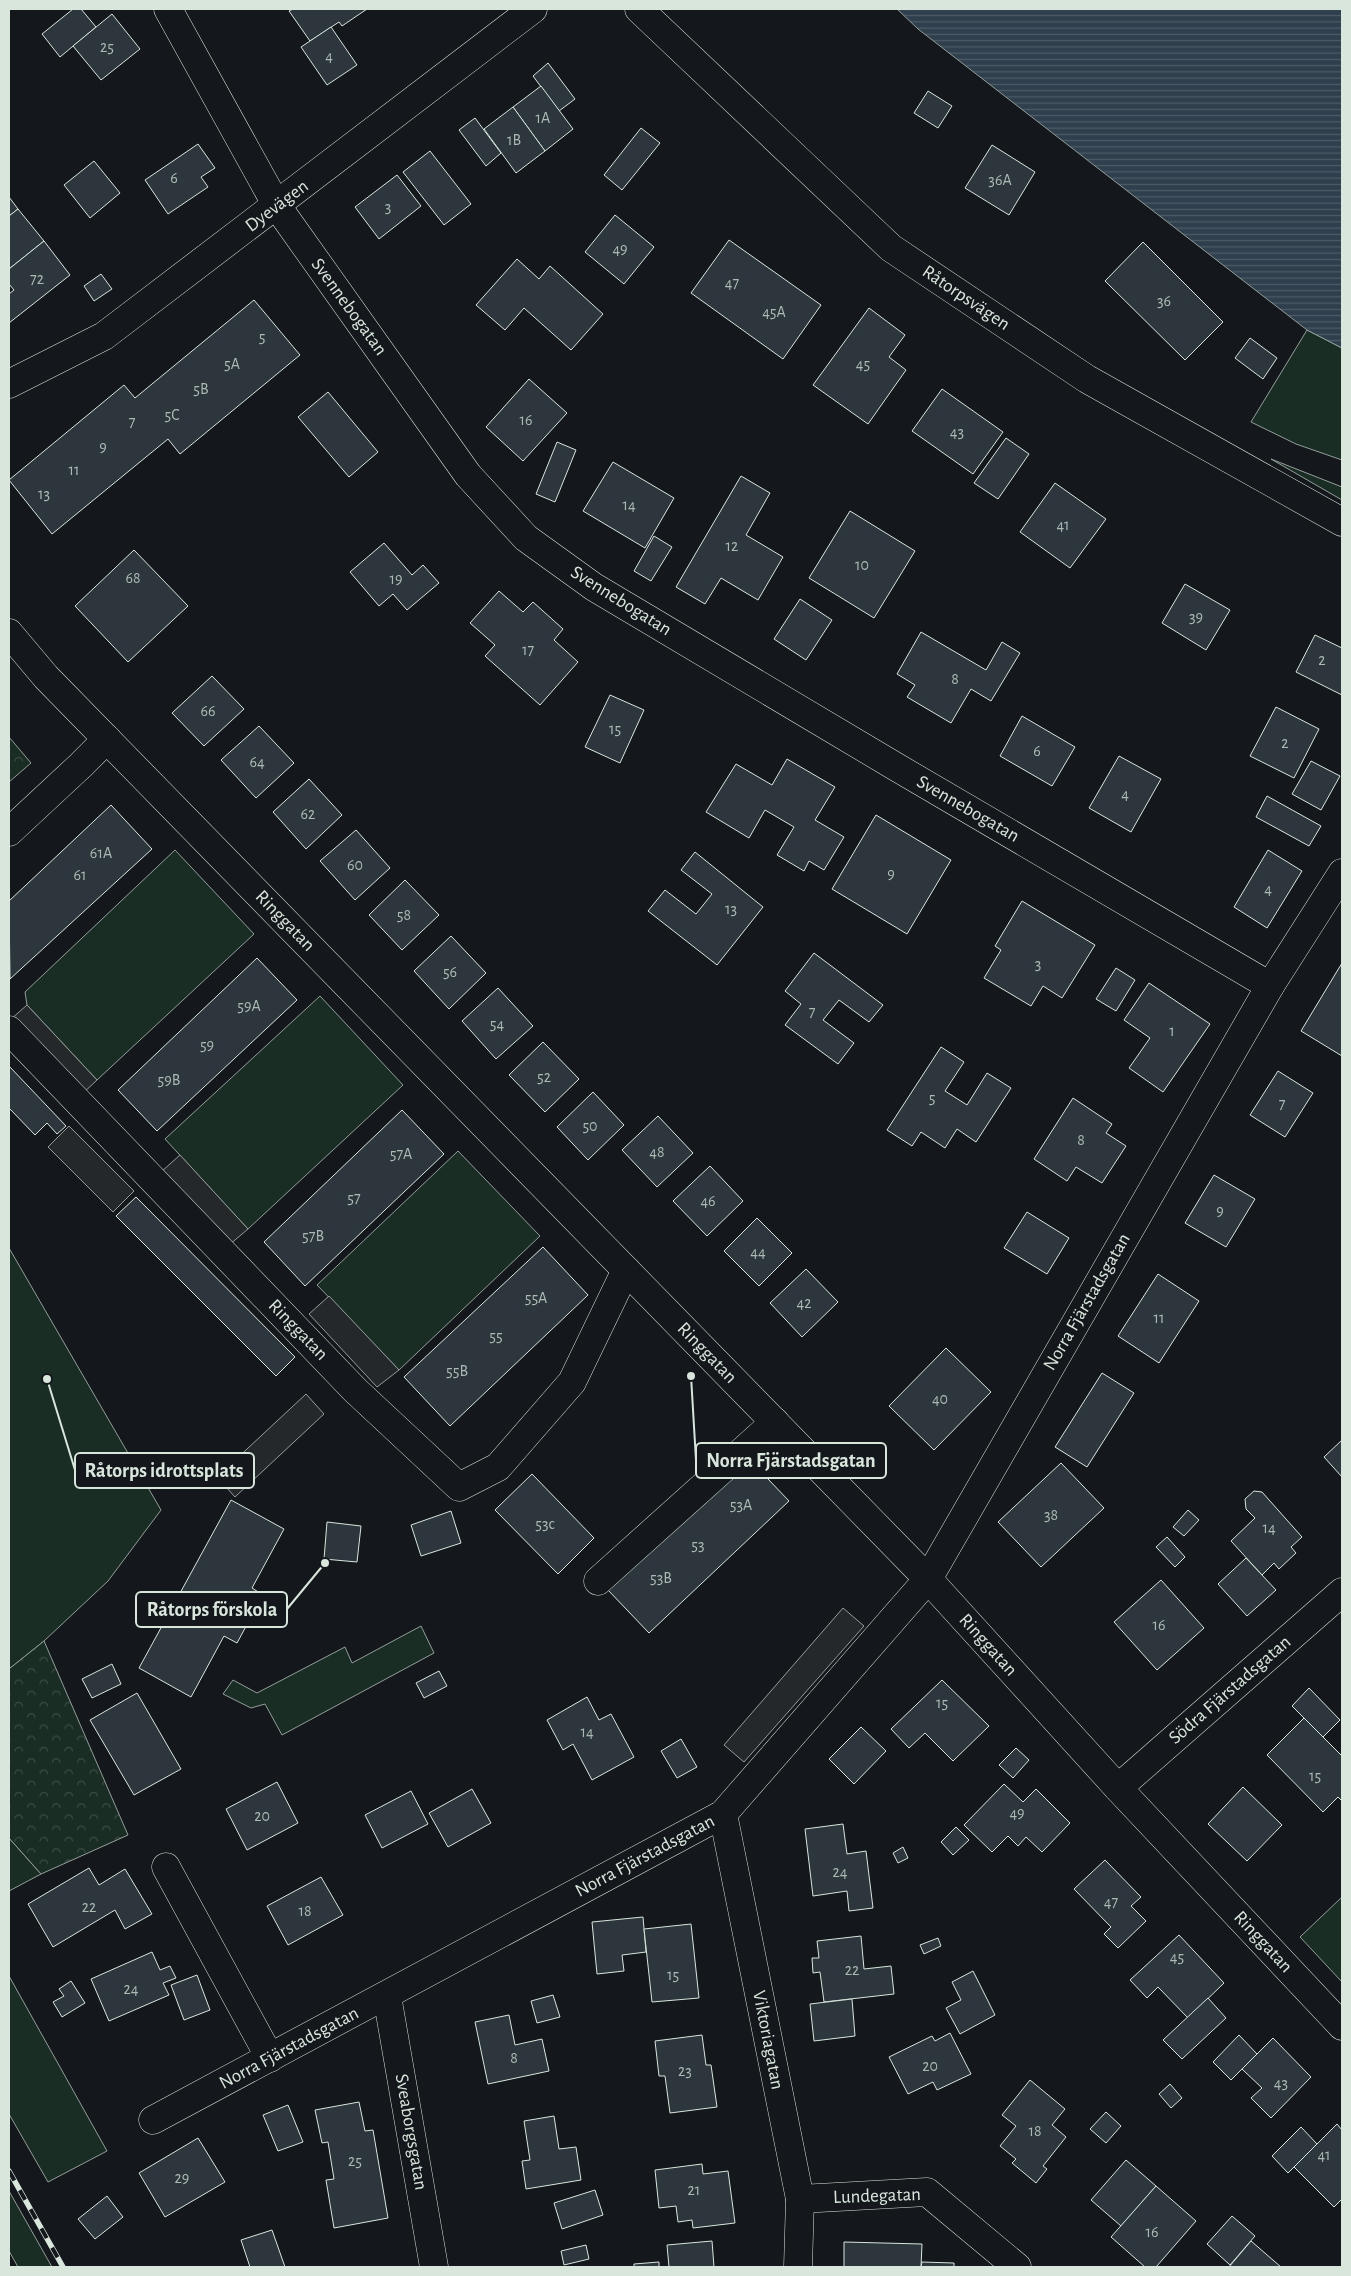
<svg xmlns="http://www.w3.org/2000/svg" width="1351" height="2276" font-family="'Alegreya Sans',sans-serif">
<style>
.green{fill:#1a2d24;stroke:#939e99}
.forest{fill:url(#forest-crowns);stroke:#939e99}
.parking{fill:#24282b;stroke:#939e99}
.water{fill:url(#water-rules);stroke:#939e99}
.building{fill:#2c363c;stroke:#d8e6dc}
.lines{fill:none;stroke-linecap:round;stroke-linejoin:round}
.minor-casing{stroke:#d8e6dc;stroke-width:29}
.minor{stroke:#14181c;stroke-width:28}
.rail-casing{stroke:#d8e6dc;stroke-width:5.5}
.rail{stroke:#14181c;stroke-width:4;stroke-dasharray:11;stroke-linecap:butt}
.labels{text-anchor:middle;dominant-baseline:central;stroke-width:4;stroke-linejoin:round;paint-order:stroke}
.number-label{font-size:16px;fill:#adbab4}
.street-label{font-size:19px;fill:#d8e6dc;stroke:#14181c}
.leader{fill:none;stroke:#d8e6dc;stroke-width:2}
.callout-dot{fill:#d8e6dc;stroke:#14181c;stroke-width:2}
.callout{fill:#14181c;stroke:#d8e6dc;stroke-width:2}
.callout-label{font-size:20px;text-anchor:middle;font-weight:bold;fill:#d8e6dc}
</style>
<defs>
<pattern id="forest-crowns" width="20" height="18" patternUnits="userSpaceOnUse" patternTransform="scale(1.25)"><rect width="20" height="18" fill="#1a2d24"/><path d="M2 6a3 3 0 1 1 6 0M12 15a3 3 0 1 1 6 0" fill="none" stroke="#3b4b43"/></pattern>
<pattern id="water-rules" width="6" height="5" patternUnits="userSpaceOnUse" patternTransform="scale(1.25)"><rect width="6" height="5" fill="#2f3f4d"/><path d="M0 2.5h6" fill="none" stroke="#4c5b66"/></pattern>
</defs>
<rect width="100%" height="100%" fill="#14181c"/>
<!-- green -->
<g class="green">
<polygon points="1307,330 1342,348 1342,460 1296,444 1251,422"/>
<polygon points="1271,459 1342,487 1342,500"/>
<polygon points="175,850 254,934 97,1080 27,1005 25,992"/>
<polygon points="320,996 403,1085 248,1229 165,1139"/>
<polygon points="458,1151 540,1236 399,1370 317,1285"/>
<polygon points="9,1248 161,1510 108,1581 44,1641 9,1669"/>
<polygon points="421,1626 434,1653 282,1735 265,1704 251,1708 223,1694 233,1680 257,1693 345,1647 352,1663"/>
<polygon points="9,1838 41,1874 9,1891"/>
<polygon points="1342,1897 1342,1982 1300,1937"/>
<polygon points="9,1976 107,2151 48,2182 9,2114"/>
<polygon points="9,2191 52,2267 18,2267 9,2251"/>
</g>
<!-- forest -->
<g class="forest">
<polygon points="9,737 31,763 9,782"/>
<polygon points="44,1641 128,1835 41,1874 9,1838 9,1669"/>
</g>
<!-- parking -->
<g class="parking">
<polygon points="27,1005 97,1080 80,1096 10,1020"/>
<polygon points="69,1126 134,1191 113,1212 48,1147"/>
<polygon points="180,1155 248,1229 229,1245 161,1172"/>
<polygon points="329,1296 399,1370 377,1387 309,1314"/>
<polygon points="306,1394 324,1414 235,1497 217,1477"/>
<polygon points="843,1608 864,1626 744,1762 724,1745"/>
</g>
<!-- water -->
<polygon class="water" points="897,9 1342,9 1342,348 1307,330 918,29"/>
<!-- building -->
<g class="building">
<polygon points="73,9 81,9 96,27 60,57 42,34"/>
<polygon points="293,9 367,9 342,26 339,22 310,41 289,11"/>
<polygon points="112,14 140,49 101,80 73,46"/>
<polygon points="331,27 357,65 327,85 301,47"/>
<polygon points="548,63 575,99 559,111 533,76"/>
<polygon points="541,86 573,129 545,151 513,107"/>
<polygon points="928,91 952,106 938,128 914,113"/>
<polygon points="513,107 545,151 516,173 484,129"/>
<polygon points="475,118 501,153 486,166 459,130"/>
<polygon points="641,128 660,143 622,190 604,175"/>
<polygon points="198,144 215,168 201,177 208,187 168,214 145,180"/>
<polygon points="992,145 1035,172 1009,215 965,188"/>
<polygon points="430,151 471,204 444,225 403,172"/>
<polygon points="94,161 120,193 90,218 64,185"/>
<polygon points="397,175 421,206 379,239 355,207"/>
<polygon points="9,197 18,209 9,216"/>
<polygon points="18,209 44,241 9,269 9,216"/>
<polygon points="615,215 654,247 624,284 585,252"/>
<polygon points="729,240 821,305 783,359 691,293"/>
<polygon points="44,241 70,275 9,323 9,294 14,290 9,284 9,269"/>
<polygon points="1143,242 1223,322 1185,360 1105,281"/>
<polygon points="517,259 539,279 550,266 603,314 571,350 524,308 505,330 476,305"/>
<polygon points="101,274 112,289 94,301 84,286"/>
<polygon points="254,300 300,355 180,454 168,439 52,534 9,480 124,385 135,398"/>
<polygon points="869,308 905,335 889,357 906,370 868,424 813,385"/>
<polygon points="1250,338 1277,358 1263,379 1235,358"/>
<polygon points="529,379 567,413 523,461 486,427"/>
<polygon points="942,389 1003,432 973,474 912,431"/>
<polygon points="328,392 378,452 349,477 298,417"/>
<polygon points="1006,438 1029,454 998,499 974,483"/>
<polygon points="557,442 576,450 555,502 536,494"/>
<polygon points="613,462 674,498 645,548 583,511"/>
<polygon points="741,476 770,493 746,535 783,557 758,600 721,578 705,604 676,587"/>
<polygon points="1055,483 1106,519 1070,568 1020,532"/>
<polygon points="850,511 915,551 874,618 809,578"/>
<polygon points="654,536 672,547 651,581 634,571"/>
<polygon points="384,543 412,575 423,565 439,583 407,610 393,594 379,606 350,572"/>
<polygon points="134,550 188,606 128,662 75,606"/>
<polygon points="1185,584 1230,610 1206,650 1162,623"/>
<polygon points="499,591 523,612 533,602 563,629 554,640 578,662 540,705 485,656 495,645 470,623"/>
<polygon points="800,599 832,620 806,660 774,639"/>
<polygon points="921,632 986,670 1002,642 1020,653 991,701 971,689 951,723 907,697 915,685 897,674"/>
<polygon points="1315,635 1342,648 1342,695 1296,672"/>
<polygon points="212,676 244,709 204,746 172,713"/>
<polygon points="610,695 644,710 620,763 585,747"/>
<polygon points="1276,707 1319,729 1294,778 1250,756"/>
<polygon points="1022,716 1075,747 1052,786 1000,756"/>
<polygon points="259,726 294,763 256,798 221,760"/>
<polygon points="1119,756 1161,779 1131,832 1089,808"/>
<polygon points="787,759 835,787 815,820 844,837 824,870 809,861 804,871 777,855 794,827 765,810 749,838 706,812 736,764 772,785"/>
<polygon points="1311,761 1340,776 1321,810 1292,794"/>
<polygon points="309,779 342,815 306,849 273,812"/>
<polygon points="1267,796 1321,826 1309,846 1256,817"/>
<polygon points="111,805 152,849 10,979 9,901"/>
<polygon points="876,815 951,860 907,934 832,889"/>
<polygon points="356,830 390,868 355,900 320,861"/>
<polygon points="1268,850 1302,871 1267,928 1234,907"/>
<polygon points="695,852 763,907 717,965 648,911 665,890 696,914 712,894 681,870"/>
<polygon points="405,880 439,915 402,950 369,915"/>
<polygon points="1022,901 1095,945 1062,998 1043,986 1031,1006 984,978 1001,950 995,946"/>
<polygon points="451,936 486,973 449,1009 414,971"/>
<polygon points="814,953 883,1005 869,1022 839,1000 823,1020 854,1043 838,1064 785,1025 801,1004 785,991"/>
<polygon points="257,958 297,1000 157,1131 118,1090"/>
<polygon points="1342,963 1342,1056 1301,1031"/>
<polygon points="1116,968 1135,980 1116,1011 1096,999"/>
<polygon points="1149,983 1210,1024 1163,1092 1129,1068 1150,1038 1124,1020"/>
<polygon points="498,988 533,1026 496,1059 462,1021"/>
<polygon points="543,1042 579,1079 545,1112 509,1075"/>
<polygon points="941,1047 964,1062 945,1091 967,1105 987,1073 1011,1088 976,1142 957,1129 945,1148 921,1132 912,1146 887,1130"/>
<polygon points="9,1066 66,1126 57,1134 47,1123 35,1135 9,1108"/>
<polygon points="1278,1071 1313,1093 1285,1137 1250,1115"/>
<polygon points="593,1092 624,1125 588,1160 557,1127"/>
<polygon points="1073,1098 1112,1124 1106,1133 1126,1146 1102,1183 1076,1167 1067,1181 1034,1159"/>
<polygon points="402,1110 444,1154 305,1286 264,1242"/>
<polygon points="658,1116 693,1153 657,1187 622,1150"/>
<polygon points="710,1166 743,1201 707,1236 673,1201"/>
<polygon points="1214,1175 1255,1199 1226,1247 1185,1223"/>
<polygon points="136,1197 295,1357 276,1376 116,1216"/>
<polygon points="1027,1212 1069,1238 1047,1274 1004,1248"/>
<polygon points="757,1218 792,1253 759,1286 724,1251"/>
<polygon points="543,1247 588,1295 450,1426 404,1377"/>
<polygon points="806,1269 838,1302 802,1337 770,1303"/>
<polygon points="1158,1274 1199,1301 1159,1363 1118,1336"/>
<polygon points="946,1348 991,1392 934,1450 889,1406"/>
<polygon points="1102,1373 1134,1393 1087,1467 1055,1447"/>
<polygon points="1342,1440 1342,1477 1324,1457"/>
<polygon points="746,1456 789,1501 649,1633 607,1589"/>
<polygon points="1061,1463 1104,1508 1041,1567 998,1522"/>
<polygon points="532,1474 594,1538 558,1574 495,1510"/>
<polygon points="1254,1491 1262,1492 1302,1537 1291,1547 1296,1553 1279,1569 1274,1563 1262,1575 1231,1541 1255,1518 1246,1509 1245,1499"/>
<polygon points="231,1500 284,1529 252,1588 263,1595 237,1643 224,1636 191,1697 139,1668"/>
<polygon points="1188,1510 1199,1520 1184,1536 1173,1527"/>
<polygon points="451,1511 461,1543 421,1556 411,1525"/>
<polygon points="327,1522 361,1526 357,1562 324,1559"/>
<polygon points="1167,1537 1185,1557 1175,1567 1156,1547"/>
<polygon points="1246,1558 1276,1590 1247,1616 1218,1584"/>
<polygon points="1161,1580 1204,1628 1157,1670 1114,1622"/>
<polygon points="112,1664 121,1684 92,1698 82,1679"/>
<polygon points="439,1671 447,1686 424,1698 416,1683"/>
<polygon points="942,1680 989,1726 953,1761 925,1733 909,1748 891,1729"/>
<polygon points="1309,1688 1340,1720 1323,1737 1292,1706"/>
<polygon points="137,1693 181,1769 134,1795 90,1720"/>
<polygon points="587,1697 599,1720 611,1714 634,1757 592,1780 573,1744 563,1750 547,1720"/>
<polygon points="1304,1718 1342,1756 1342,1801 1338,1797 1323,1812 1267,1755"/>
<polygon points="861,1727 886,1751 854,1784 829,1759"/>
<polygon points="681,1739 697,1767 677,1778 661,1751"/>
<polygon points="1016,1748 1029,1760 1013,1778 999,1765"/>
<polygon points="277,1782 298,1823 247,1850 226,1809"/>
<polygon points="1004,1784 1023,1802 1036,1789 1070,1823 1042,1852 1026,1837 1018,1846 1008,1836 992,1852 964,1825"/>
<polygon points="1243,1787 1282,1825 1247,1861 1208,1824"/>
<polygon points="472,1789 491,1823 448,1847 429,1813"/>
<polygon points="411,1791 428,1824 382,1848 365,1815"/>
<polygon points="843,1824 847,1854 866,1851 873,1908 849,1911 847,1891 813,1896 805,1829"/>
<polygon points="956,1827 969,1840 953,1855 941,1842"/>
<polygon points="903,1847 908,1858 898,1863 893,1853"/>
<polygon points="1105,1860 1141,1897 1131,1906 1146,1921 1118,1948 1104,1934 1111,1927 1074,1889"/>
<polygon points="89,1868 99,1885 125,1869 152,1914 125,1929 115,1910 53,1947 28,1904"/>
<polygon points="321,1877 343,1915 288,1945 267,1906"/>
<polygon points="643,1917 646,1952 622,1955 624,1971 597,1974 592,1922"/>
<polygon points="691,1924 699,1998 652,2002 644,1929"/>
<polygon points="1179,1935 1224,1983 1188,2018 1158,1987 1147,1998 1130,1980"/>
<polygon points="861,1936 864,1969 891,1966 894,1994 824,2002 820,1972 813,1973 812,1958 819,1958 817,1941"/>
<polygon points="938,1938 941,1946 924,1954 920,1945"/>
<polygon points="152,1952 160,1970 170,1966 176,1978 163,1983 169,1995 109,2021 91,1979"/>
<polygon points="973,1971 995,2015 960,2034 946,2008 961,2000 952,1982"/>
<polygon points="197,1975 210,2010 184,2020 171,1985"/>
<polygon points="71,1981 85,2003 62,2017 53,2002 64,1996 59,1989"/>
<polygon points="553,1995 560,2017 537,2023 531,2001"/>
<polygon points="1208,1998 1226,2018 1182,2059 1163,2040"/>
<polygon points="852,1999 855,2036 814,2041 810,2004"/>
<polygon points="509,2015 515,2045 542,2039 549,2071 488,2084 475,2022"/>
<polygon points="950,2033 971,2074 937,2090 933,2082 908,2094 889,2057 932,2036 935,2041"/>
<polygon points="702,2035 706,2065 711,2065 717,2107 670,2113 665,2076 659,2076 655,2041"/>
<polygon points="1239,2035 1257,2054 1231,2080 1213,2062"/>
<polygon points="1273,2038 1311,2077 1271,2118 1251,2098 1262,2088 1242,2069"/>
<polygon points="1030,2080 1065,2109 1052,2125 1066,2137 1043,2166 1047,2169 1036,2183 1012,2163 1016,2159 1000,2146 1016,2126 1002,2115"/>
<polygon points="1170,2084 1182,2098 1171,2108 1159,2094"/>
<polygon points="359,2102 365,2131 373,2130 388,2218 334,2228 326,2180 334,2179 328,2142 322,2143 315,2110"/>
<polygon points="288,2105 303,2142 278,2151 263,2115"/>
<polygon points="1106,2112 1121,2126 1106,2143 1090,2129"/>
<polygon points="554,2116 559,2149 576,2147 581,2180 526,2189 522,2161 530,2160 524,2121"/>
<polygon points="1337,2124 1342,2130 1342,2199 1334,2207 1294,2167"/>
<polygon points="1301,2127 1317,2144 1288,2173 1272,2156"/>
<polygon points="198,2138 225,2182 165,2217 139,2173"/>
<polygon points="1126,2160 1156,2186 1121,2226 1091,2200"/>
<polygon points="702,2164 703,2174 728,2171 735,2223 693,2228 692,2220 678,2222 676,2206 659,2208 655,2170"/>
<polygon points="1156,2186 1196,2221 1156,2267 1145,2267 1111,2237"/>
<polygon points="595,2190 603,2215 562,2229 554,2203"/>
<polygon points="107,2196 123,2217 95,2239 78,2219"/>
<polygon points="1232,2216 1255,2236 1230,2265 1207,2244"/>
<polygon points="272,2230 285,2267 250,2267 241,2240"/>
<polygon points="712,2241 714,2267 669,2267 667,2245"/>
<polygon points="1251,2241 1281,2267 1229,2267"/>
<polygon points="844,2242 922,2244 921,2267 844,2267"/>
<polygon points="586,2245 589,2259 564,2265 561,2251"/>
<polygon points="659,2262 659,2267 634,2267 634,2264"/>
<polygon points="922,2262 954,2263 954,2267 921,2267"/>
</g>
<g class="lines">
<defs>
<g id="minor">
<polyline points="168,9 277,206 468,475 526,538 594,587 898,768 1270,986"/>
<polyline points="639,9 891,248 1087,379 1342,522"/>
<polyline points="9,384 104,336 533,9"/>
<polyline points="9,633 46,677 928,1579 1118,1788 1342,2026"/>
<polyline points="9,832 81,765 107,739"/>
<polyline points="9,1030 355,1390 459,1487 498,1467 572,1382 626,1270"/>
<polyline points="598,1581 775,1422"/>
<polyline points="1118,1788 1342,1592"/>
<polyline points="723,1814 800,2199 798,2267"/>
<polyline points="166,1867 270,2058"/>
<polyline points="387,1996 434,2267"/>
<polyline points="153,2120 723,1814 928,1579 1270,986 1342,873"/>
<polyline points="800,2199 927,2192 1017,2267"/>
</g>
</defs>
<!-- minor casing -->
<use href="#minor" class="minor-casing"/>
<!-- minor -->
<use href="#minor" class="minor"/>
<defs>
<polyline id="rail" points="9,2171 63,2267"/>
</defs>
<!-- rail casing -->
<use href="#rail" class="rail-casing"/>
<!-- rail -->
<use href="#rail" class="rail"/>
</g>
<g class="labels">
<!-- number labels -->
<g class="number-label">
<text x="107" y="47">25</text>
<text x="329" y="56">4</text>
<text x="543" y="118">1A</text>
<text x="514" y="140">1B</text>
<text x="174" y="178">6</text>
<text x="1000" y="180">36A</text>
<text x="388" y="207">3</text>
<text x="620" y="249">49</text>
<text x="37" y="279">72</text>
<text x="732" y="283">47</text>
<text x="1164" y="301">36</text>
<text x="774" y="312">45A</text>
<text x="262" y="337">5</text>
<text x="232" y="364">5A</text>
<text x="863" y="364">45</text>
<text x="201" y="389">5B</text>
<text x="172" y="415">5C</text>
<text x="526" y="420">16</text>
<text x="132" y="422">7</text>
<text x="957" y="432">43</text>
<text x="103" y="447">9</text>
<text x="74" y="470">11</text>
<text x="44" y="494">13</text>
<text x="629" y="505">14</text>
<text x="1063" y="525">41</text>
<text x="732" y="546">12</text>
<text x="862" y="565">10</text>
<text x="133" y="578">68</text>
<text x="396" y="579">19</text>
<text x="1196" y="617">39</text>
<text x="528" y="650">17</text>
<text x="1322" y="660">2</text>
<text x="955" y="679">8</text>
<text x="208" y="711">66</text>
<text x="615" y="729">15</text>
<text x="1285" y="743">2</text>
<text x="1037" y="751">6</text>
<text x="257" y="762">64</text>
<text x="1125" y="794">4</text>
<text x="308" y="814">62</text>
<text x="101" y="853">61A</text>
<text x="355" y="865">60</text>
<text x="891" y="874">9</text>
<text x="80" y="875">61</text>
<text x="1268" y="889">4</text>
<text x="731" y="909">13</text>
<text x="404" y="915">58</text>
<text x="1038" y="964">3</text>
<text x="450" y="972">56</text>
<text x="249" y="1006">59A</text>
<text x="812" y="1012">7</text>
<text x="497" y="1024">54</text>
<text x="1172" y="1031">1</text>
<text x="207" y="1045">59</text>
<text x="544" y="1077">52</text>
<text x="169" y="1080">59B</text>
<text x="932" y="1098">5</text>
<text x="1282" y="1104">7</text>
<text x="590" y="1126">50</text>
<text x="1081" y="1140">8</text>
<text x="657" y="1152">48</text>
<text x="401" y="1154">57A</text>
<text x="354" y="1198">57</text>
<text x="708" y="1201">46</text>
<text x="1220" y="1211">9</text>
<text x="313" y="1236">57B</text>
<text x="758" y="1252">44</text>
<text x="536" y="1298">55A</text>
<text x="804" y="1303">42</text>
<text x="1159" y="1318">11</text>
<text x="496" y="1336">55</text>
<text x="457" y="1371">55B</text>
<text x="940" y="1399">40</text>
<text x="741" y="1505">53A</text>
<text x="1051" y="1515">38</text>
<text x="545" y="1524">53c</text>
<text x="1269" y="1528">14</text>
<text x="698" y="1545">53</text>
<text x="661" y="1578">53B</text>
<text x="1159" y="1625">16</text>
<text x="942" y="1703">15</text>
<text x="587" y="1732">14</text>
<text x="1315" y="1776">15</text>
<text x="1017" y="1813">49</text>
<text x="262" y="1816">20</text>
<text x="840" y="1872">24</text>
<text x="1111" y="1902">47</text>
<text x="89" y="1907">22</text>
<text x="305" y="1911">18</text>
<text x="1177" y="1957">45</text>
<text x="852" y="1970">22</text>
<text x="673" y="1975">15</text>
<text x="131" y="1989">24</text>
<text x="514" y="2058">8</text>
<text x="930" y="2066">20</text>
<text x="685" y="2071">23</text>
<text x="1281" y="2083">43</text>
<text x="1035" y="2131">18</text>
<text x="1324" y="2155">41</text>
<text x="355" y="2161">25</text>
<text x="182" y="2178">29</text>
<text x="694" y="2190">21</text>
<text x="1152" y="2232">16</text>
</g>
<!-- street labels -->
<g class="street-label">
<text transform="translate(277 206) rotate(-37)">Dyevägen</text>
<text transform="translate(966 298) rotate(34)">Råtorpsvägen</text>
<text transform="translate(349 307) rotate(54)">Svennebogatan</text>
<text transform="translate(621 601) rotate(32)">Svennebogatan</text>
<text transform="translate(968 809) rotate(30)">Svennebogatan</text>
<text transform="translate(285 921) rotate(46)">Ringgatan</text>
<text transform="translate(1087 1302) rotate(-60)">Norra Fjärstadsgatan</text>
<text transform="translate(298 1330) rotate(46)">Ringgatan</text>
<text transform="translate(707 1353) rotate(46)">Ringgatan</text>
<text transform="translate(988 1645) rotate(48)">Ringgatan</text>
<text transform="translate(1230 1690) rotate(-41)">Södra Fjärstadsgatan</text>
<text transform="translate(645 1856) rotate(-28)">Norra Fjärstadsgatan</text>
<text transform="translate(1263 1942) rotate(47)">Ringgatan</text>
<text transform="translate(768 2040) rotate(79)">Viktoriagatan</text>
<text transform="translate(289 2048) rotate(-28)">Norra Fjärstadsgatan</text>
<text transform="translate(411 2132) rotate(80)">Sveaborgsgatan</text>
<text transform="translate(877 2196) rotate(-2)">Lundegatan</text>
</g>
</g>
<!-- callouts -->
<path class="leader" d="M691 1376L696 1460M47 1379L75 1470M325 1563L287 1609"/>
<g class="callout-dot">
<circle cx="691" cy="1376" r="5"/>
<circle cx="47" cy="1379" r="5"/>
<circle cx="325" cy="1563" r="5"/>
</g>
<g class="callout">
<rect x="696" y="1443" width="190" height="35" rx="5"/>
<rect x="75" y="1453" width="179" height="35" rx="5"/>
<rect x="136" y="1592" width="151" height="35" rx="5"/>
</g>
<g class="callout-label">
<text x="791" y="1467">Norra Fjärstadsgatan</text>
<text x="164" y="1477">Råtorps idrottsplats</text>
<text x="212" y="1616">Råtorps förskola</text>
</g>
<!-- border -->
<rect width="1351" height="2276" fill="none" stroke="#d8e6dc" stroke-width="20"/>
</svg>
